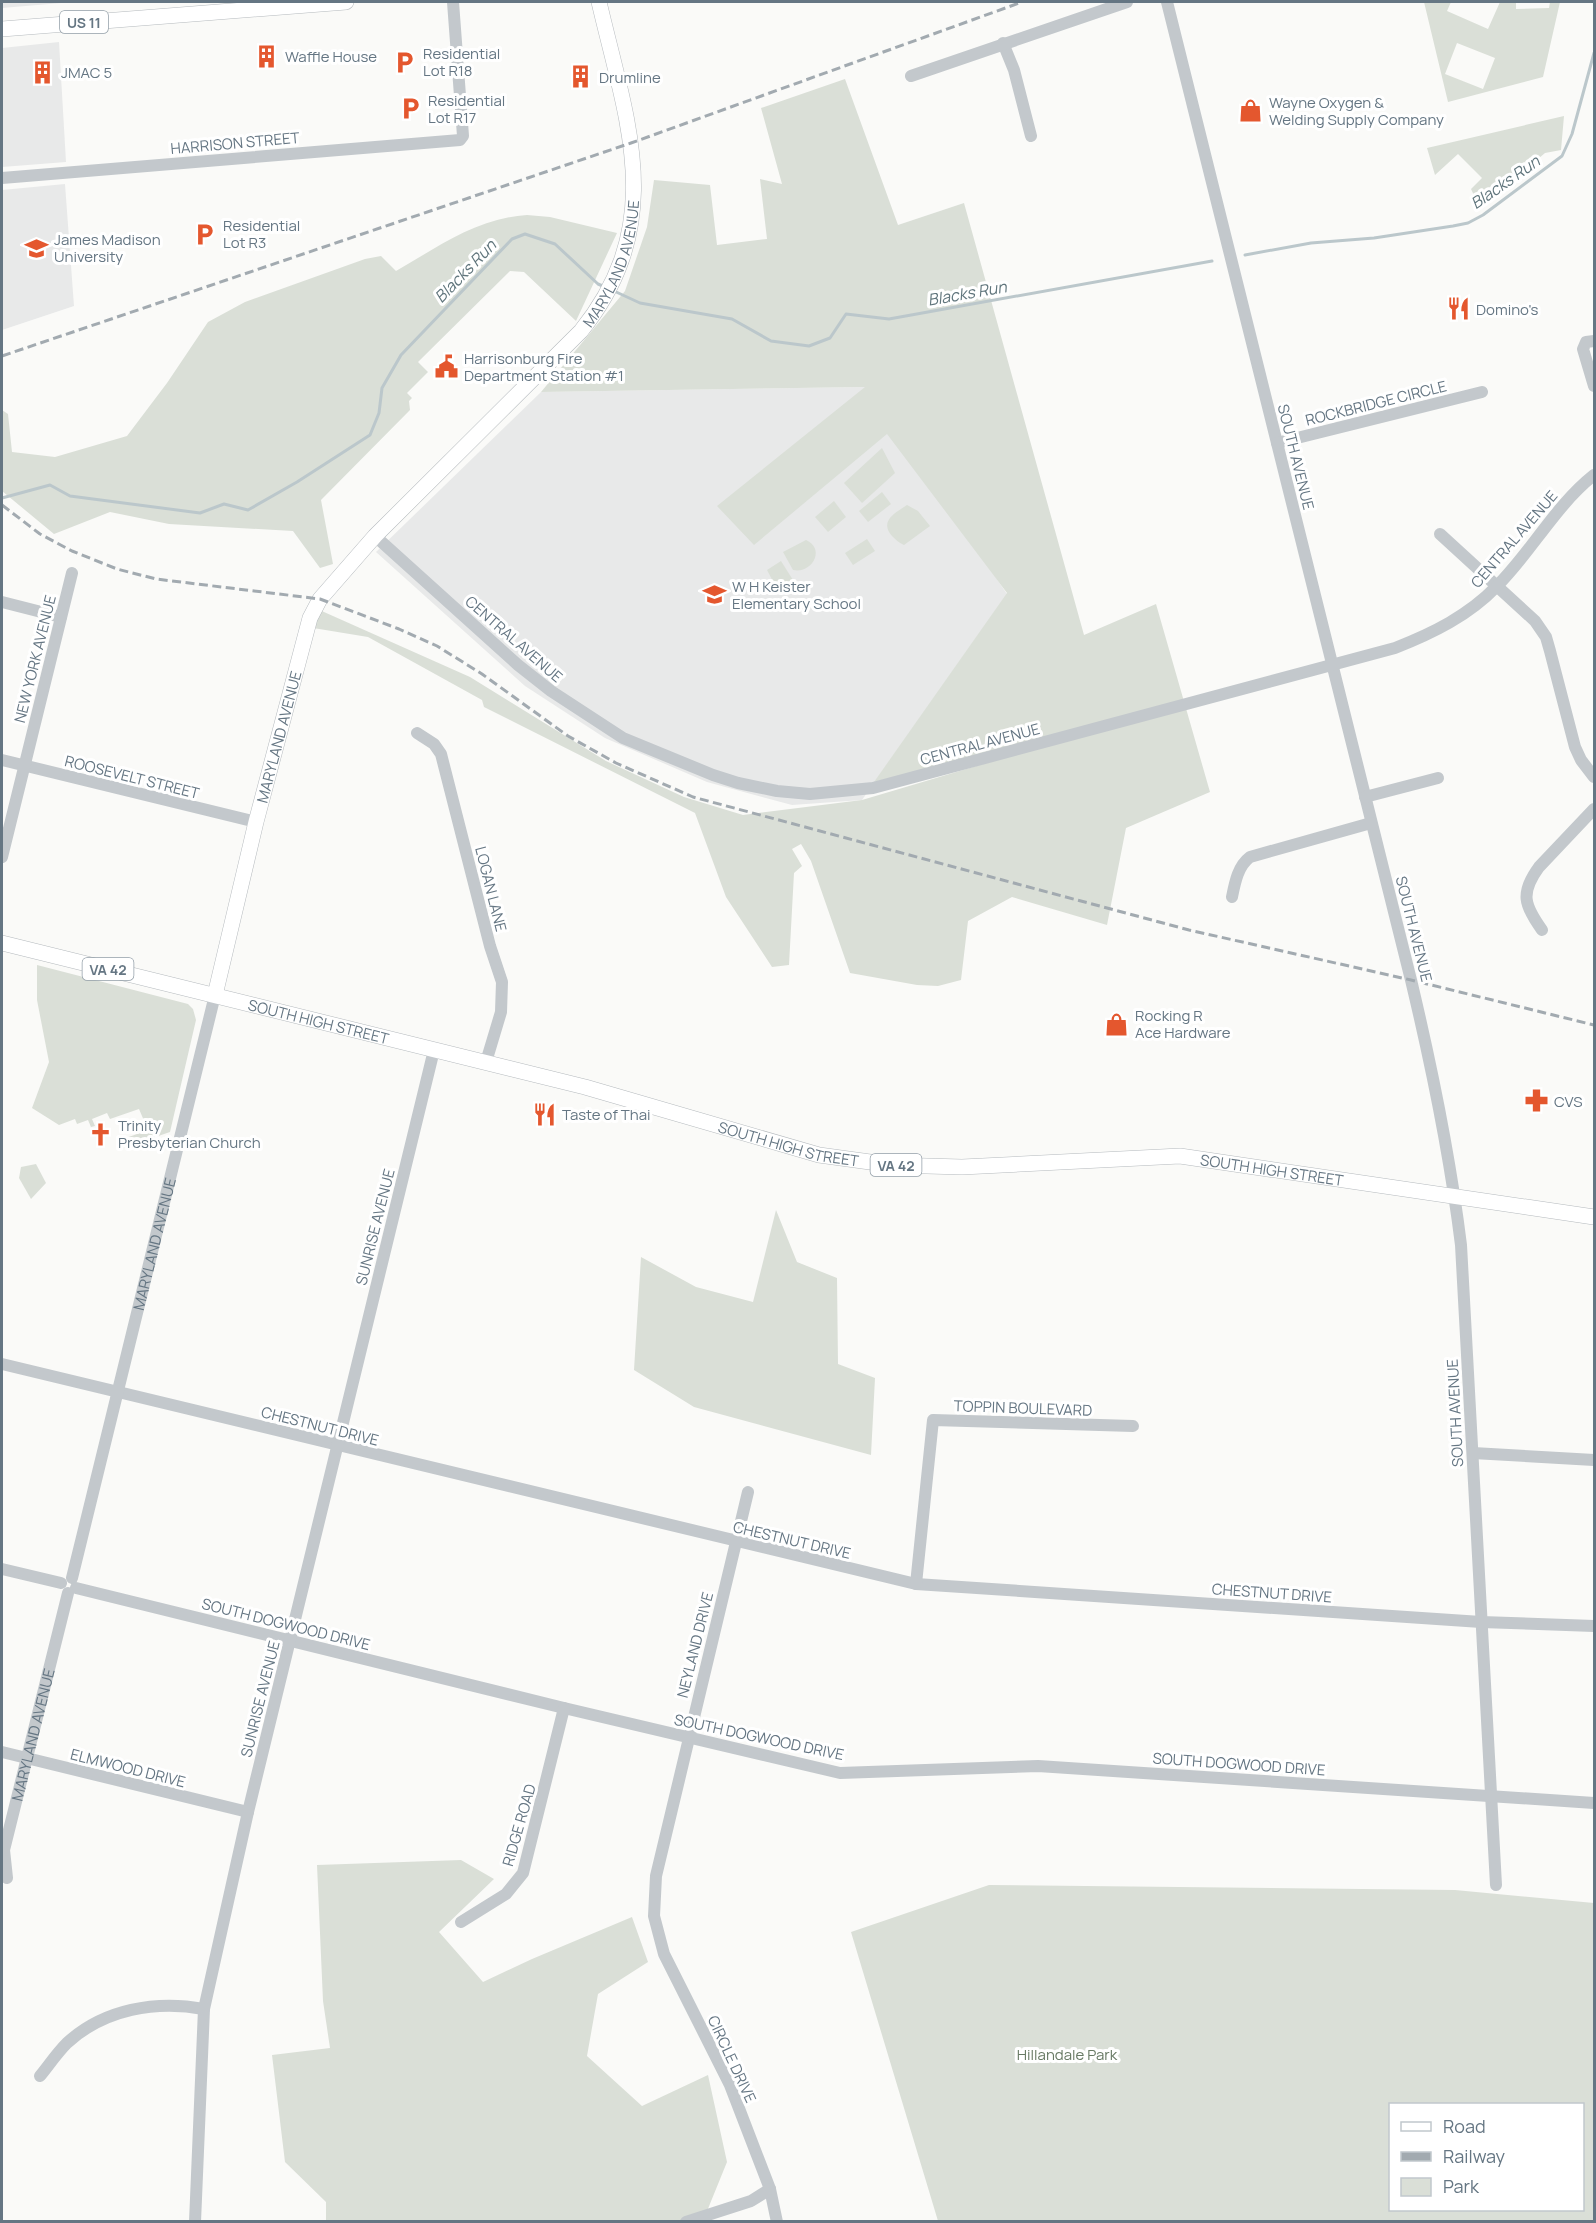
<svg xmlns="http://www.w3.org/2000/svg" width="1596" height="2223" font-family="Manrope,sans-serif">
<style>
.built{fill:#e8e9e9}
.green{fill:#dadfd7;fill-rule:evenodd}
.lines{fill:none;stroke-linecap:round;stroke-linejoin:round}
.stream{stroke:#bbc7cb;stroke-width:3}
.major-casing{stroke:#b5babe;stroke-width:16}
.minor{stroke:#c3c8cc;stroke-width:12}
.major{stroke:#fff;stroke-width:15}
.rail{stroke:#a2aab0;stroke-width:3;stroke-dasharray:9 4.5;stroke-linecap:butt}
.labels{text-anchor:middle;dominant-baseline:central;stroke-width:6;stroke-linejoin:round;paint-order:stroke}
.shield{fill:#fff;stroke:#939fa8;stroke-width:1.5}
.shield-label{font-size:14px;font-weight:bold;fill:#657683}
.poi-label{font-size:15px;fill:#657683;stroke:#fff;text-anchor:start}
.street-label{font-size:15px;fill:#657683;stroke:#fff}
.park-label{font-size:15px;fill:#687a64;stroke:#fff}
.water-label{font-size:16px;font-style:italic;fill:#60757c;stroke:#fff}
</style>
<rect width="100%" height="100%" fill="#fafaf8"/>
<!-- built -->
<g class="built">
<polygon points="2,2 73,2 2,8"/>
<polygon points="59,42 66,162 2,167 2,48"/>
<polygon points="65,184 74,306 2,330 2,190"/>
<polygon points="866,387 1007,594 862,800 792,805 707,782 605,738 525,686 376,552 541,392"/>
</g>
<!-- green -->
<g class="green">
<path d="M1424,2H1451L1447,11L1488,29L1500,2H1516V9L1549,8L1550,2H1560L1543,77L1448,102ZM1457,43L1495,58L1483,89L1445,74Z"/>
<polygon points="845,79 898,225 964,203 1084,635 1156,604 1210,792 1126,828 1107,925 1012,897 968,921 961,980 938,986 917,985 850,973 811,861 801,844 792,849 802,866 794,873 789,965 772,967 726,897 695,813 484,707 482,700 368,637 307,627 315,608 470,677 606,761 684,797 743,815 862,800 1148,715 874,782 1007,593 887,434 754,545 717,506 865,387 541,392 625,291 647,227 654,180 710,185 717,245 767,239 760,179 782,184 761,108"/>
<polygon points="1564,116 1561,150 1545,153 1480,208 1471,189 1482,178 1458,154 1435,175 1427,148"/>
<path d="M527,215L550,217L617,233L576,321L524,272L510,271L418,362L428,372L407,393L412,398L409,401L410,410L321,500L333,564L320,568L293,531L169,524L110,512L54,534L2,491V410L8,414L12,452L55,457L127,436L167,383L208,322L245,302L365,259L381,256L396,271C438,247 477,218 527,215Z"/>
<polygon points="882,448 895,473 862,503 844,483"/>
<polygon points="882,492 891,504 868,522 859,511"/>
<polygon points="834,501 846,517 828,532 815,517"/>
<path d="M907,505L918,511L930,526L904,545C899,543 896,540 892,536C879,521 895,513 907,505Z"/>
<polygon points="867,539 875,551 853,565 845,553"/>
<path d="M806,540C826,549 812,574 793,570L783,552Z"/>
<polygon points="781,561 793,580 778,591 767,570"/>
<polygon points="37,965 188,1004 193,1009 196,1020 170,1132 129,1146 126,1138 148,1130 139,1109 110,1119 107,1113 92,1119 95,1126 91,1127 88,1120 77,1124 75,1119 59,1125 32,1108 49,1062 37,1000"/>
<polygon points="36,1164 46,1183 31,1199 19,1178 21,1167"/>
<polygon points="776,1210 797,1262 837,1278 838,1364 875,1378 871,1455 694,1407 634,1370 641,1257 696,1287 753,1302"/>
<polygon points="461,1860 494,1879 439,1932 483,1982 532,1959 632,1917 648,1962 598,1994 587,2056 642,2106 708,2075 727,2162 703,2221 326,2221 326,2202 285,2162 272,2055 330,2048 323,2001 317,1865"/>
<path d="M989,1885L1455,1890L1594,1903V2221H938L851,1932ZM1390,2104H1582V2210H1390Z"/>
</g>
<g class="lines">
<!-- stream -->
<g class="stream">
<polyline points="1245,255 1311,243 1374,238 1453,226 1468,223 1483,215 1562,156 1572,134 1594,53"/>
<polyline points="614,291 640,303 732,319 771,341 809,346 830,338 846,314 889,319 1212,261"/>
<polyline points="2,498 50,485 70,496 200,513 224,504 248,510 297,482 370,435 379,413 382,388 401,355 512,239 525,234 555,244 598,284 605,287"/>
</g>
<defs>
<g id="major">
<polyline points="2,29 346,2"/>
<path id="s3" d="M2,943L585,1087L819,1155L892,1165L962,1167L1180,1156L1594,1217"/>
<path id="s4" d="M215,995L256,822L310,618L320,599L375,536L581,331C668,223 627,122 599,2"/>
</g>
</defs>
<!-- major casing -->
<use href="#major" class="major-casing"/>
<!-- minor -->
<g class="minor">
<path d="M1167,2L1411,980C1432,1068 1450,1156 1461,1245L1496,1885"/>
<polyline points="1003,43 1014,70 1031,136"/>
<polyline points="911,76 1127,2"/>
<polyline points="2,178 460,140 463,136 453,2"/>
<polyline points="1594,341 1586,342 1583,349 1594,386"/>
<polyline points="1277,443 1482,392"/>
<polyline points="1440,534 1535,621 1546,637 1550,651 1575,747 1581,760 1594,777"/>
<path d="M375,536L518,665L551,691L623,738L713,775L738,783L777,791L810,794L873,788L1395,648C1433,633 1468,616 1497,586C1532,551 1555,506 1594,475"/>
<polyline points="2,602 61,617"/>
<polyline points="417,733 434,744 441,754 490,946 502,982 501,1012 486,1062"/>
<polyline points="2,760 256,822"/>
<polyline points="1365,797 1438,778"/>
<polyline points="2,857 72,573"/>
<path d="M1232,897C1235,882 1238,866 1250,857L1371,823"/>
<path d="M1542,930C1524,905 1520,893 1539,867L1594,809"/>
<polyline points="2,1364 916,1584 1481,1622 1594,1626"/>
<polyline points="1473,1453 1594,1460"/>
<polyline points="748,1492 656,1876 654,1916 664,1954 730,2085 770,2189 777,2222"/>
<polyline points="2,1569 61,1583"/>
<path id="s1" d="M72,1578L215,995"/>
<polyline points="916,1584 933,1420 1133,1426"/>
<polyline points="76,1588 564,1708 840,1773 1038,1766 1594,1803"/>
<polyline points="2,1752 248,1812"/>
<path id="s2" d="M7,1878L4,1850L68,1593"/>
<polyline points="461,1922 506,1894 523,1873 564,1708"/>
<path d="M40,2076C49,2065 57,2053 67,2043C104,2009 156,2000 204,2009"/>
<polyline points="195,2222 204,2009 248,1812 434,1050"/>
<polyline points="686,2222 751,2201 770,2189"/>
</g>
<!-- major -->
<use href="#major" class="major"/>
<!-- rail -->
<g class="rail">
<polyline points="2,356 631,143 1022,2"/>
<polyline points="2,505 40,534 72,551 117,569 156,579 320,599 399,629 437,646 482,674 568,736 616,763 693,797 1189,930 1411,980 1594,1025"/>
</g>
</g>
<!-- icons -->
<defs>
<symbol id="building-bare" viewBox="-9 -9 18 18"><path d="M-4-6H4V6H1V3H-1V6H-4ZM-2.5-4.3h1.7v1.8h-1.7ZM.8-4.3h1.7v1.8H.8ZM-2.5-1h1.7V.8h-1.7ZM.8-1h1.7V.8H.8Z" fill="#e4572e" stroke="#fff" stroke-width="2.5" paint-order="stroke"/></symbol>
<symbol id="parking-bare" viewBox="-9 -9 18 18"><path d="M-3.5-5.5H1a3.5 3.5 0 0 1 0 7H-1V5.5H-3.5ZM-1-3.4V-.6H.8a1.4 1.4 0 0 0 0-2.8Z" fill="#e4572e" stroke="#fff" stroke-width="2.5" paint-order="stroke"/></symbol>
<symbol id="shop-bare" viewBox="-9 -9 18 18"><path d="M-5-2.5h2.3a2.7 3.5 0 0 1 5.4 0H5L5.5 6h-11ZM-1.5-2.5h3a1.5 2.3 0 0 0-3 0Z" fill="#e4572e" stroke="#fff" stroke-width="2.5" paint-order="stroke"/></symbol>
<symbol id="university-bare" viewBox="-9 -9 18 18"><path d="M0-5L7-2L0 1L-7-2ZM-4 1L0 2.5L4 1V4Q0 6-4 4Z" fill="#e4572e" stroke="#fff" stroke-width="2.5" paint-order="stroke"/></symbol>
<symbol id="restaurant-bare" viewBox="-9 -9 18 18"><path d="M-5-6h1v4h1v-4h1v4h1v-4h1v5L-1.5 .5V6h-2V.5L-5-1ZM5-6V6H3V1.5H1.5Q1.5-4 5-6Z" fill="#e4572e" stroke="#fff" stroke-width="2.5" paint-order="stroke"/></symbol>
<symbol id="civic-bare" viewBox="-9 -9 18 18"><path d="M-.6-6.5H3V-4.5H.6V-3L4-1V1h2V6H-6V1h2V-1L-.6-3ZM-1.2 2.5V6h2.4V2.5Z" fill="#e4572e" stroke="#fff" stroke-width="2.5" paint-order="stroke"/></symbol>
<symbol id="school-bare" viewBox="-9 -9 18 18"><path d="M0-5L7-2L0 1L-7-2ZM-4 1L0 2.5L4 1V4Q0 6-4 4Z" fill="#e4572e" stroke="#fff" stroke-width="2.5" paint-order="stroke"/></symbol>
<symbol id="pharmacy-bare" viewBox="-9 -9 18 18"><path d="M-2-6h4v4h4v4h-4v4h-4v-4h-4v-4h4Z" fill="#e4572e" stroke="#fff" stroke-width="2.5" paint-order="stroke"/></symbol>
<symbol id="church-bare" viewBox="-9 -9 18 18"><path d="M-1.2-6h2.4v3.5h3.3v2.4h-3.3V6h-2.4V-.1h-3.3v-2.4h3.3Z" fill="#e4572e" stroke="#fff" stroke-width="2.5" paint-order="stroke"/></symbol>
</defs>
<g fill-rule="evenodd">
<use href="#building-bare" x="250" y="40" width="33" height="33"/>
<use href="#parking-bare" x="388" y="46" width="33" height="33"/>
<use href="#building-bare" x="26" y="56" width="33" height="33"/>
<use href="#building-bare" x="564" y="60" width="33" height="33"/>
<use href="#parking-bare" x="394" y="92" width="33" height="33"/>
<use href="#shop-bare" x="1234" y="94" width="33" height="33"/>
<use href="#parking-bare" x="188" y="218" width="33" height="33"/>
<use href="#university-bare" x="20" y="232" width="33" height="33"/>
<use href="#restaurant-bare" x="1442" y="292" width="33" height="33"/>
<use href="#civic-bare" x="430" y="350" width="33" height="33"/>
<use href="#school-bare" x="698" y="578" width="33" height="33"/>
<use href="#shop-bare" x="1100" y="1008" width="33" height="33"/>
<use href="#pharmacy-bare" x="1520" y="1084" width="33" height="33"/>
<use href="#restaurant-bare" x="528" y="1098" width="33" height="33"/>
<use href="#church-bare" x="84" y="1118" width="33" height="33"/>
</g>
<g class="labels">
<!-- shield labels -->
<g class="shield">
<rect x="60" y="11" width="48" height="22" rx="4.5"/>
<rect x="82.5" y="958" width="51" height="22" rx="4.5"/>
<rect x="870.5" y="1154" width="51" height="22" rx="4.5"/>
</g>
<g class="shield-label">
<text x="84" y="22">US 11</text>
<text x="108" y="969">VA 42</text>
<text x="896" y="1165">VA 42</text>
</g>
<!-- poi labels -->
<g class="poi-label">
<text x="423" y="53">Residential<tspan x="423" dy="17">Lot R18</tspan></text>
<text x="285" y="56">Waffle House</text>
<text x="61" y="72">JMAC 5</text>
<text x="599" y="77">Drumline</text>
<text x="428" y="100">Residential<tspan x="428" dy="17">Lot R17</tspan></text>
<text x="1269" y="102">Wayne Oxygen &amp;<tspan x="1269" dy="17">Welding Supply Company</tspan></text>
<text x="223" y="225">Residential<tspan x="223" dy="17">Lot R3</tspan></text>
<text x="54" y="239">James Madison<tspan x="54" dy="17">University</tspan></text>
<text x="1476" y="309">Domino's</text>
<text x="464" y="358">Harrisonburg Fire<tspan x="464" dy="17">Department Station #1</tspan></text>
<text x="732" y="586">W H Keister<tspan x="732" dy="17">Elementary School</tspan></text>
<text x="1135" y="1015">Rocking R<tspan x="1135" dy="17">Ace Hardware</tspan></text>
<text x="1554" y="1101">CVS</text>
<text x="562" y="1114">Taste of Thai</text>
<text x="118" y="1125">Trinity<tspan x="118" dy="17">Presbyterian Church</tspan></text>
</g>
<!-- street labels -->
<g class="street-label">
<text transform="translate(235 143) rotate(-5)">HARRISON STREET</text>
<text stroke="none"><textPath href="#s4" startOffset="860">MARYLAND AVENUE</textPath></text>
<text transform="translate(1376 403) rotate(-14)">ROCKBRIDGE CIRCLE</text>
<text transform="translate(1296 457) rotate(76)">SOUTH AVENUE</text>
<text transform="translate(1514 539) rotate(-49)">CENTRAL AVENUE</text>
<text transform="translate(514 639) rotate(41)">CENTRAL AVENUE</text>
<text transform="translate(35 659) rotate(-76)">NEW YORK AVENUE</text>
<text stroke="none"><textPath href="#s4" startOffset="266">MARYLAND AVENUE</textPath></text>
<text transform="translate(980 744) rotate(-15)">CENTRAL AVENUE</text>
<text transform="translate(132 777) rotate(14)">ROOSEVELT STREET</text>
<text transform="translate(491 889) rotate(76)">LOGAN LANE</text>
<text transform="translate(1414 929) rotate(76)">SOUTH AVENUE</text>
<text stroke="none"><textPath href="#s3" startOffset="326">SOUTH HIGH STREET</textPath></text>
<text stroke="none"><textPath href="#s3" startOffset="812">SOUTH HIGH STREET</textPath></text>
<text stroke="none"><textPath href="#s3" startOffset="1299">SOUTH HIGH STREET</textPath></text>
<text transform="translate(375 1227) rotate(-76)">SUNRISE AVENUE</text>
<text stroke="none"><textPath href="#s1" startOffset="344">MARYLAND AVENUE</textPath></text>
<text transform="translate(1023 1408) rotate(2)">TOPPIN BOULEVARD</text>
<text transform="translate(1455 1413) rotate(-93)">SOUTH AVENUE</text>
<text transform="translate(320 1426) rotate(14)">CHESTNUT DRIVE</text>
<text transform="translate(792 1540) rotate(13)">CHESTNUT DRIVE</text>
<text transform="translate(1272 1593) rotate(4)">CHESTNUT DRIVE</text>
<text transform="translate(286 1624) rotate(14)">SOUTH DOGWOOD DRIVE</text>
<text transform="translate(695 1645) rotate(-76)">NEYLAND DRIVE</text>
<text transform="translate(260 1699) rotate(-76)">SUNRISE AVENUE</text>
<text stroke="none"><textPath href="#s2" startOffset="147">MARYLAND AVENUE</textPath></text>
<text transform="translate(759 1737) rotate(12)">SOUTH DOGWOOD DRIVE</text>
<text transform="translate(1239 1764) rotate(4)">SOUTH DOGWOOD DRIVE</text>
<text transform="translate(128 1768) rotate(14)">ELMWOOD DRIVE</text>
<text transform="translate(519 1825) rotate(-74)">RIDGE ROAD</text>
<text transform="translate(732 2059) rotate(65)">CIRCLE DRIVE</text>
</g>
<!-- park labels -->
<g class="park-label">
<text x="1067" y="2054">Hillandale Park</text>
</g>
<!-- water labels -->
<g class="water-label">
<text transform="translate(1505 182) rotate(-35)">Blacks Run</text>
<text transform="translate(465 271) rotate(-46)">Blacks Run</text>
<text transform="translate(967 293) rotate(-10)">Blacks Run</text>
</g>
</g>
<!-- border -->
<rect width="1596" height="2223" fill="none" stroke="#657683" stroke-width="6"/>
<!-- legend -->
<rect x="1389" y="2103" width="195" height="108" fill="#ffffff" stroke="#c1c8cd" stroke-width="1.5"/>
<rect x="1401" y="2122" width="30" height="9" fill="#ffffff" stroke="#c1c8cd" stroke-width="1.5"/>
<text x="1443" y="2133" font-size="18" fill="#657683">Road</text>
<rect x="1401" y="2152" width="30" height="9" fill="#a2aab0" stroke="#c1c8cd" stroke-width="1.5"/>
<text x="1443" y="2163" font-size="18" fill="#657683">Railway</text>
<rect x="1401" y="2178" width="30" height="18" fill="#dadfd7" stroke="#c1c8cd" stroke-width="1.5"/>
<text x="1443" y="2193" font-size="18" fill="#657683">Park</text>
</svg>
